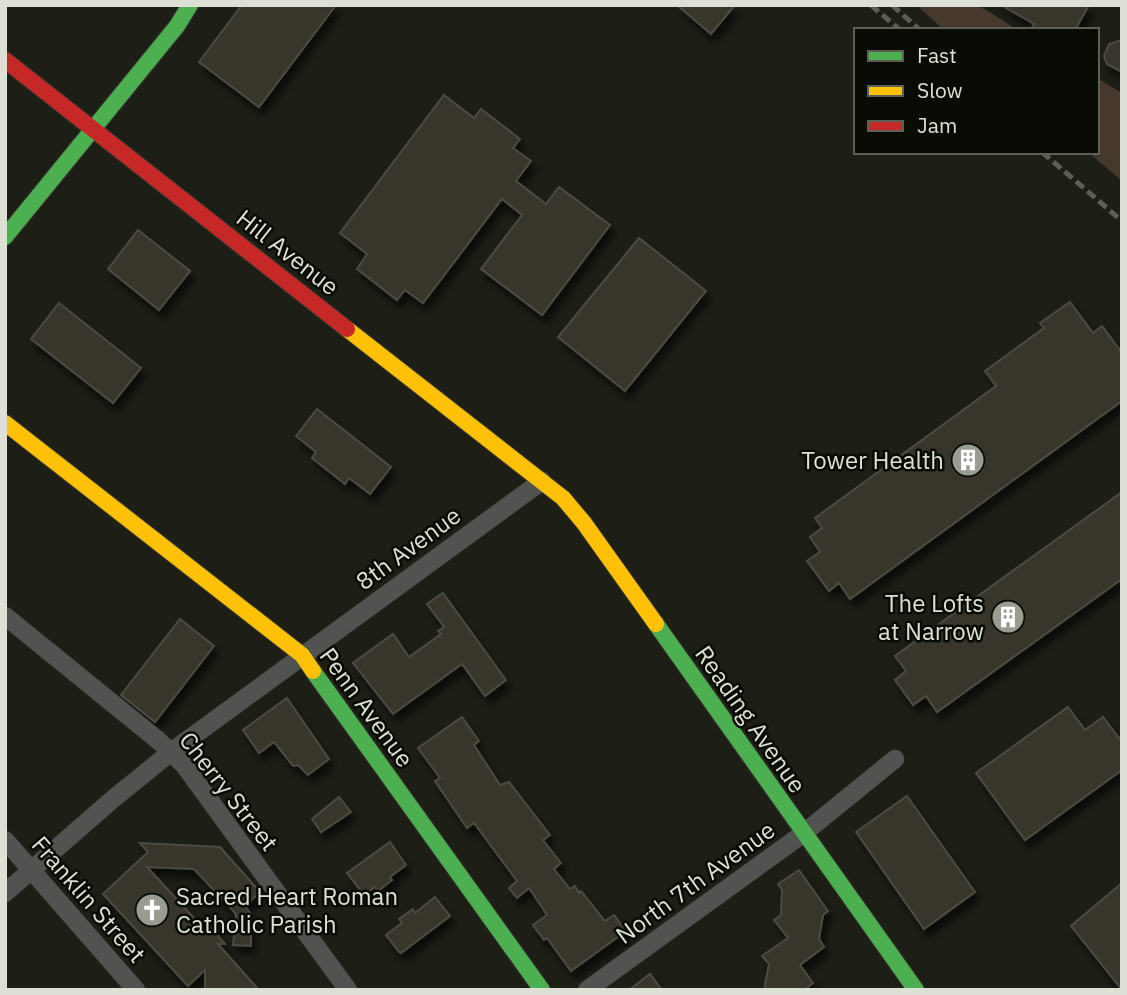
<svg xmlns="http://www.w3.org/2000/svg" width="1127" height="995" font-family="'IBM Plex Sans',sans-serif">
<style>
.green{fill:#46382c}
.building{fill:#37352c;stroke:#4b4b43;stroke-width:2;filter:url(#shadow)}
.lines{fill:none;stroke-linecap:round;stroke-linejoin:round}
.street-casing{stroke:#373832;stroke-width:19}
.fast-casing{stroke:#373832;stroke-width:18}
.slow-casing{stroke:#373832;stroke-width:18}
.jam-casing{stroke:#373832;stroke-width:18}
.street{stroke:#50534f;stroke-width:18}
.fast{stroke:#4caf50;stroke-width:16}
.slow{stroke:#ffc107;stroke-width:16}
.jam{stroke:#c62828;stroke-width:16}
.rail{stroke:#5b5d57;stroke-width:5;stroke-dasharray:10 5;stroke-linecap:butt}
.labels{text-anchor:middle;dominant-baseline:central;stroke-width:5;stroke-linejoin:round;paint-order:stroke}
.street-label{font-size:24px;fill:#dde0d5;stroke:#090b05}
.poi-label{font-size:24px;fill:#dde0d5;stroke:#090b05;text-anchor:end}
</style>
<defs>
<filter id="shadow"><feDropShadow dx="4.5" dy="8" stdDeviation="3.5" flood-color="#0009"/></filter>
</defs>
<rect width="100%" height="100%" fill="#1d1e16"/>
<!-- green -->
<g class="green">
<polygon points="916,5 978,5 1018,30 944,30"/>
<polygon points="1097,78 1122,93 1122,181 1088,152 1097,152"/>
</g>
<!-- building -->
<g class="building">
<polygon points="242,5 336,5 259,107 199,62"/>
<polygon points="677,5 735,5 711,34"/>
<polygon points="1001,5 1089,5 1075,30 1030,30 1034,24"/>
<polygon points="1122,40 1122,72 1107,64 1104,56 1109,44"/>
<polygon points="444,95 474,118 481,109 520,139 513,148 531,161 516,181 546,204 559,187 610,225 542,315 481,269 522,215 502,199 423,303 405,290 397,300 357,269 367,254 340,233"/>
<polygon points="138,230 190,271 159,310 108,269"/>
<polygon points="639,238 706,291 625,391 558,337"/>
<polygon points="1070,302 1093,333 1102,326 1122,353 1122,401 850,599 839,583 829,591 807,561 820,552 810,537 822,528 815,518 996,386 985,371 1044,328 1040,323"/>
<polygon points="59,303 141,368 113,403 31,339"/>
<polygon points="317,409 391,467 370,494 349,478 345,484 312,458 316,452 296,436"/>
<polygon points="1122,492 1122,579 937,712 926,696 913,705 895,680 906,671 895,656"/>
<polygon points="443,593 506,680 485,696 462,664 393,714 353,663 393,634 409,657 441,634 438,631 444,627 427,604"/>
<polygon points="180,619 214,646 155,722 121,695"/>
<polygon points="287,698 329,759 308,775 298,765 293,766 274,742 259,753 243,730"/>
<polygon points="1068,707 1085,730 1103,717 1122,742 1122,770 1025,840 976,773"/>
<polygon points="462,717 479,741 474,745 500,785 509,782 550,835 543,840 561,863 554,869 570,889 575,886 579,893 581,891 605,921 614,915 626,931 571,971 547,938 544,940 533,925 547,915 529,888 517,898 509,888 517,881 474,823 467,828 435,781 440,778 418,748"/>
<polygon points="907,796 975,892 924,929 856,832"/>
<polygon points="339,797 351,812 321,832 312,819"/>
<polygon points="390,842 406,865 390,877 392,880 378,891 375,887 364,895 347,873"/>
<polygon points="140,843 220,847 260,892 245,906 251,914 251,946 233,945 236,914 194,869 147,867 205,930 209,926 225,944 218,944 259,990 205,990 205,970 188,986 103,894 148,852"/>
<polygon points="799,870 828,911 823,915 819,939 824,947 800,965 813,983 804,990 764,990 769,964 762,956 788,938 774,920 781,915 782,890 778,884"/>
<polygon points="1122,883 1122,990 1071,926"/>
<polygon points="435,897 450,916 401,953 399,952 386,935 402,923 399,919 413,909 415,913"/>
<polygon points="650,974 662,990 629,990"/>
</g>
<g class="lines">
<defs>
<g id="street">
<polyline points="5,616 159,741 184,765 348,990"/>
<polyline points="5,840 136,990"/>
<polyline points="5,893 113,799 171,752 542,481"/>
<polyline points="587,990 804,833 895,759"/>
</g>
<g id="fast">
<polyline points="5,237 177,26 190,5"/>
<polyline points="656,624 916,990"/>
<polyline points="313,671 542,990"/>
</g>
<g id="slow">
<polyline points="347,329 563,498 584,523 656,624"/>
<polyline points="5,423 302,655 313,671"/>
</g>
<polyline id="jam" points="5,60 347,329"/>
</defs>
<!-- street casing -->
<use href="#street" class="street-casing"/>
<!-- fast casing -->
<use href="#fast" class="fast-casing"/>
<!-- slow casing -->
<use href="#slow" class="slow-casing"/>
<!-- jam casing -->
<use href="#jam" class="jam-casing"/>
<!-- street -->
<use href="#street" class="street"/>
<!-- fast -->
<use href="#fast" class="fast"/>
<!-- slow -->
<use href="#slow" class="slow"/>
<!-- jam -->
<use href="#jam" class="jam"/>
<!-- rail -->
<g class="rail">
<polyline points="871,5 900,30"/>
<polyline points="892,5 920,30"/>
<polyline points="1042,152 1122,221"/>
</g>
</g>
<!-- icons -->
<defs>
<symbol id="building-disc" viewBox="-11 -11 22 22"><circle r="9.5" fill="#9a9c92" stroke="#090b05"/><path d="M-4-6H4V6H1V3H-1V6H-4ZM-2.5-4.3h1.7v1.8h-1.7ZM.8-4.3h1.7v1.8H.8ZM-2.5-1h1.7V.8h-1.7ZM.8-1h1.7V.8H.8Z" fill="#fff"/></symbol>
<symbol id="church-disc" viewBox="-11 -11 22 22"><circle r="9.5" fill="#9a9c92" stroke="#090b05"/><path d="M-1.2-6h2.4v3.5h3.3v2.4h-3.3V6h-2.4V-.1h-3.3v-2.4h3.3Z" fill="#fff"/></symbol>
</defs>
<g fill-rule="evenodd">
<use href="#building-disc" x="949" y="441" width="38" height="38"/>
<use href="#building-disc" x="989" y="598" width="38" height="38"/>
<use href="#church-disc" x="133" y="891" width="38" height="38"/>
</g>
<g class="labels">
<!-- street labels -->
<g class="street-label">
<text transform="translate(288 252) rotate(38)">Hill Avenue</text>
<text transform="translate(408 548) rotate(-36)">8th Avenue</text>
<text transform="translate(367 707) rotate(54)">Penn Avenue</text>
<text transform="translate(751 719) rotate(55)">Reading Avenue</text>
<text transform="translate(229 791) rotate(52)">Cherry Street</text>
<text transform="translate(695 882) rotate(-36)">North 7th Avenue</text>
<text transform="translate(89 899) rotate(49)">Franklin Street</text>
</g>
<!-- poi labels -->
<g class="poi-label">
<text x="944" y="460">Tower Health</text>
<text x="984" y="603">The Lofts<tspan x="984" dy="28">at Narrow</tspan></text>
<text x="176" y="896" text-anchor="start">Sacred Heart Roman<tspan x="176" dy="28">Catholic Parish</tspan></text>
</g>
</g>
<!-- border -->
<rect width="1127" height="995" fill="none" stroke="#dde0d5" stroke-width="14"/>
<!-- legend -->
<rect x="854" y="28" width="245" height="126" fill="#090b05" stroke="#5e6058" stroke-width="2"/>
<rect x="868" y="51" width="35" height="10" fill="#4caf50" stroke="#5e6058" stroke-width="2"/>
<text x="917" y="63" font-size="21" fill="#dde0d5">Fast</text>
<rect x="868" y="86" width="35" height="10" fill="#ffc107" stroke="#5e6058" stroke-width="2"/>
<text x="917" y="98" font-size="21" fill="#dde0d5">Slow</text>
<rect x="868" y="121" width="35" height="10" fill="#c62828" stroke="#5e6058" stroke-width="2"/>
<text x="917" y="133" font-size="21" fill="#dde0d5">Jam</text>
</svg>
